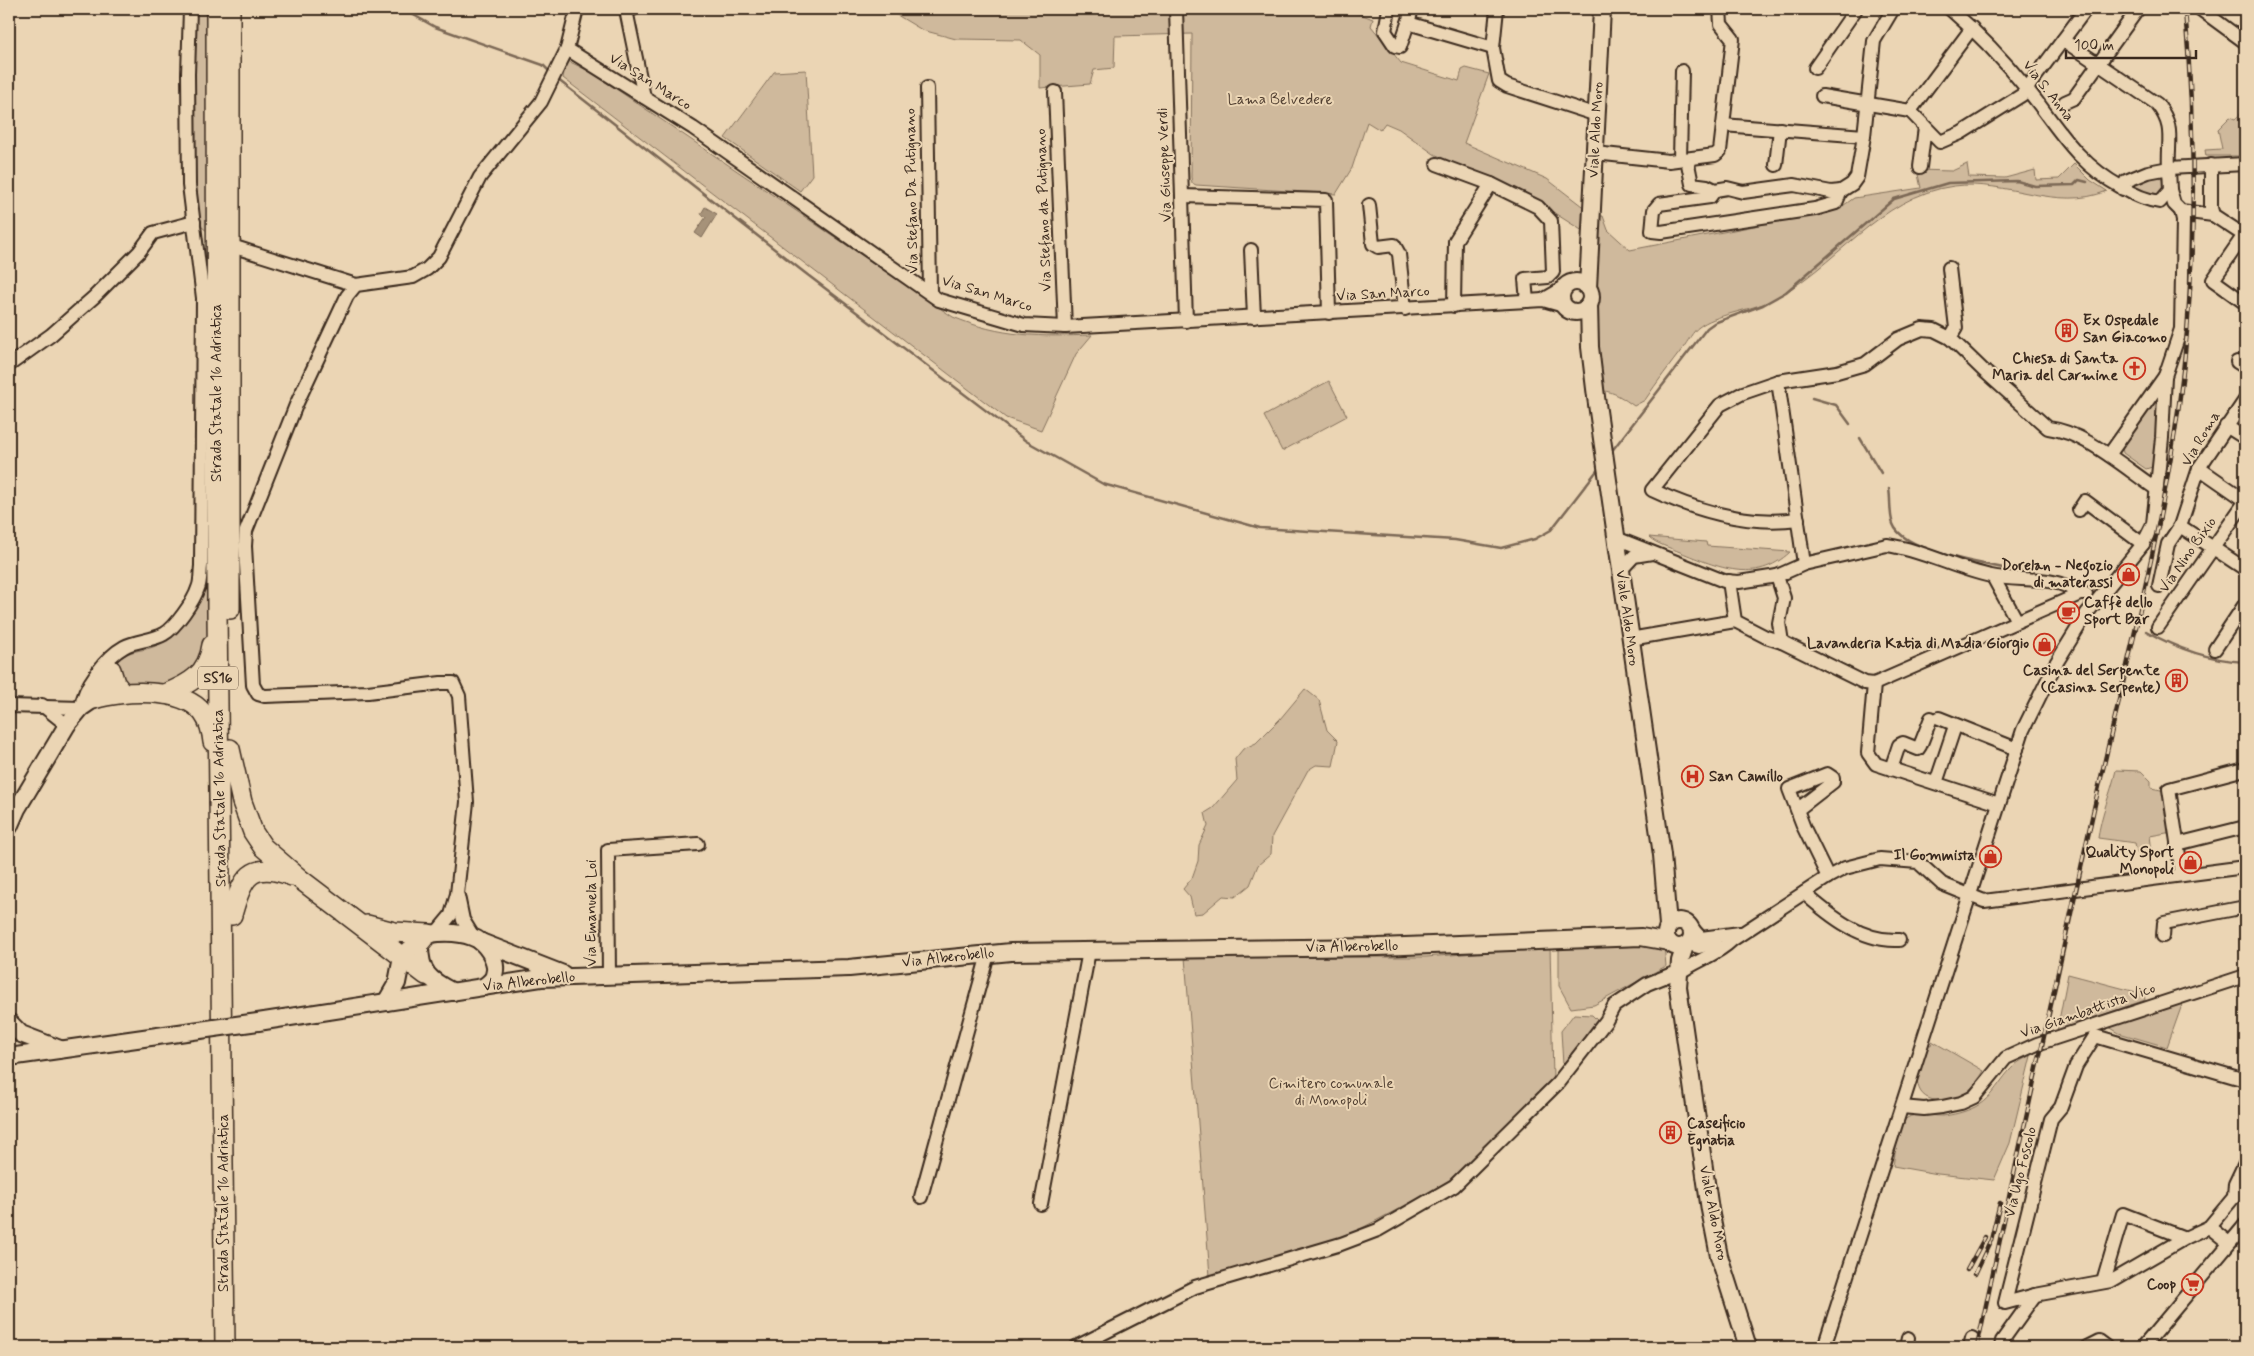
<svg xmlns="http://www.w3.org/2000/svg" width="2254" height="1356" font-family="Mynerve,sans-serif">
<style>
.green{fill:#cfb99c;stroke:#85725d}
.water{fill:#a69279;stroke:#7b6855}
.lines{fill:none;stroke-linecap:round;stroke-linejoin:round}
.stream{stroke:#7b6855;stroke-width:2.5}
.minor-casing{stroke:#3b2a1e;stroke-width:16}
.major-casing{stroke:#3b2a1e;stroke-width:20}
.highway-casing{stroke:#3b2a1e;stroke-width:22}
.minor{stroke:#ebd5b4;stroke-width:12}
.major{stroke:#ebd5b4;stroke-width:16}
.highway{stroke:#ebd5b4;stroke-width:19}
.rail-casing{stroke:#3b2a1e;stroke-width:4.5}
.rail{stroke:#ebd5b4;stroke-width:2.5;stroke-dasharray:8;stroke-linecap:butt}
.major-bridge-casing{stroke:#3b2a1e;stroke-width:20;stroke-linecap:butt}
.major-bridge{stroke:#ebd5b4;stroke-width:16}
.labels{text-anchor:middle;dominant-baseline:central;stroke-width:4;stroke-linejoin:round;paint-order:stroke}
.shield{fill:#ebd5b4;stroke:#705d4b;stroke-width:1}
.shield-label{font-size:14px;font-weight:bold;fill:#3b2a1e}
.street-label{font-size:15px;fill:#3b2a1e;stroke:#ebd5b4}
.park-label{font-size:15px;fill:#513f31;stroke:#ebd5b4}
.poi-label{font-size:15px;font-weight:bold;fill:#3b2a1e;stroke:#ebd5b4;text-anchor:end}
</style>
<rect width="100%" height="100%" fill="#ebd5b4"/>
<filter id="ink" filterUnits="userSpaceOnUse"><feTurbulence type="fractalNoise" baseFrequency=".02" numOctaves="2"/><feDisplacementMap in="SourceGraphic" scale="10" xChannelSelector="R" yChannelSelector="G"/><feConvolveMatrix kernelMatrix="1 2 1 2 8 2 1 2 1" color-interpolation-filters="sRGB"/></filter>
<g filter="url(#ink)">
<!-- green -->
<g class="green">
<polygon points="195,9 206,9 210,123 209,233 201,226 196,204 193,52"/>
<path d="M887,9H1347L1373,19L1371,26L1401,63L1459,81L1462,70L1466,68L1489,74L1464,143L1547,179L1595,216H1603L1608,230L1630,250L1837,210L1854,198L1921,188L1917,170L1952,171L1967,164L1969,177L2005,178L2035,170L2036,180L2059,179L2074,164L2090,180L2107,191C2057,212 2006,179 1954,186C1878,196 1836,268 1770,301C1751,310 1714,315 1699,327C1693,331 1688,341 1683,348C1670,365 1657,382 1645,400L1634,406C1624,399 1614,391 1602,391L1595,316L1597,240L1526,195L1434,154L1399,129L1385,123L1380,130L1367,122L1352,168L1336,194L1196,185L1192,183L1191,177L1192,34L1115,36L1114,68L1094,70L1090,84L1040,88V55L1021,40L956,39L922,30Z"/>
<path d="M566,60L591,72L953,317C1001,337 1041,337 1092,335L1076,354L1041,430L1006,418L563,78Z"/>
<polygon points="806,70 812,175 800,191 725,138 774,72"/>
<polygon points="2245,110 2245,156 2206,156 2205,150 2222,149 2218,129 2230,117 2235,119"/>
<path d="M2157,174C2165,180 2164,187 2162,196L2159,198L2135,188L2133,184Z"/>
<polygon points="1329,381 1347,416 1282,451 1264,416"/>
<polygon points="2156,396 2160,399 2152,467 2146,469 2123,453 2122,447"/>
<path d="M208,491L210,646L206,662L175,686L126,685L116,663C127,650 136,652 150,648C180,639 200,606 206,578Z"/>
<path d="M1649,537L1706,542L1707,546L1790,552C1755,585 1718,567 1680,552C1671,548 1656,544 1649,537Z"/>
<polygon points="1305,689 1319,700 1327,730 1338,741 1333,766 1316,765 1308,770 1272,836 1271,854 1258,865 1250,885 1235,897 1223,896 1203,913 1194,914 1190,897 1183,889 1192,878 1198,861 1199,845 1208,826 1205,813 1213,808 1237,780 1235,759 1243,749 1256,743 1280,719"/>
<path d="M2116,770L2141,771L2151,781V788L2166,791L2172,832L2150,836L2152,851L2150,853L2137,852L2135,843L2098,838C2101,814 2111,793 2116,770Z"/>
<polygon points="1559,943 1664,945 1666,966 1594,1005 1571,1008 1559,986"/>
<polygon points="1550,947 1553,1078 1448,1183 1341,1239 1210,1276 1185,957 1426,957"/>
<polygon points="2068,974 2144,994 2145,1000 2057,1031"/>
<polygon points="2183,1002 2167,1047 2119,1033 2109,1027"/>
<polygon points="1574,1014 1592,1015 1597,1020 1563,1065 1561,1031"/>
<path d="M1932,1041L1984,1071C1979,1079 1974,1086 1967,1092C1953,1102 1923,1107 1918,1085C1914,1073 1925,1056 1928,1044L1931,1045Z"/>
<path d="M2031,1056L2010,1143L1994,1180L1938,1174L1893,1166C1895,1155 1898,1125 1907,1118C1916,1112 1931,1116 1942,1116C1953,1115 1965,1112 1975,1107C1999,1095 2004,1064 2031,1056Z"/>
</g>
<!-- water -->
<polygon class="water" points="705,207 717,214 702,238 695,233 706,217 701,214"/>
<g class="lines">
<!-- stream -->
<g class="stream">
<polyline points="403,9 435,27 543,65 551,73"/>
<polyline points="557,79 805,273 1026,441 1103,484 1260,528 1455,540 1501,548 1535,539 1551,530 1599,468"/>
<polyline points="1812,398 1836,405 1850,424"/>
<polyline points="1860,438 1881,473"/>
<polyline points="1611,452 1707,328 1714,323 1763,305 1786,292 1894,199 1948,183 2017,181 2035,186 2074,185 2079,180 2087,182"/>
<path d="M1889,489C1891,500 1889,514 1893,524C1904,555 2005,567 2034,574"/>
<polyline points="2074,584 2095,589"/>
<path d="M2146,631C2177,649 2209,660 2245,662"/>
</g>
<defs>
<g id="minor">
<polyline points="577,9 567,49 693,128 939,300 1024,325 1065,327 1543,300 1564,306"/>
<polyline points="633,9 626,10 644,97"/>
<polyline points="1176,9 1186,321"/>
<polyline points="1389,9 1385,31 1395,46 1400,47 1408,23"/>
<polyline points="1412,9 1408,23 1493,48"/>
<polyline points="1497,9 1493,48 1499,81 1507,86 1597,115"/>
<path d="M1950,9C1978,33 2003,59 2027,89C2058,127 2075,162 2121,187C2134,195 2145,200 2160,202L2170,190L2169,168L2148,172L2126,181L2123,189"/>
<polyline points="2200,9 2245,42"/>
<polyline points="1972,28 1910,111 1940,142 1961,133 2022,95 2086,9"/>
<path d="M2063,40L2157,104C2176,128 2167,141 2169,168L2245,164"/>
<polyline points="1815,68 1856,9"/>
<polyline points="927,88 930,293"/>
<polyline points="1055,92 1065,327"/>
<polyline points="1822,96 1910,111"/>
<polyline points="2065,102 2074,98 2138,9"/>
<polyline points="1723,125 1864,136"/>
<polyline points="1595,153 1669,161 1715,155 1720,151 1733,39 1721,24 1720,9"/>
<polyline points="1680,159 1682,71"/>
<polyline points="1687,159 1692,184 1707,186 1715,190 1727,188 1743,192 1794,185 1831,192 1841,191 1852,184 1857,177 1864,136 1874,41 1893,9"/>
<polyline points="1437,164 1491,184"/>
<polyline points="1776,165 1780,129"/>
<polyline points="2211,165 2211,208 2213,215 2245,236"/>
<polyline points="1920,167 1925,127"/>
<polyline points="1715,190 1710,197 1659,204 1654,210 1652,231 1661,232 1815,209 1836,203 1841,191"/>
<polyline points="2170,190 2174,204 2181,211 2213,215"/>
<polyline points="1182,196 1326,200 1329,313"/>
<polyline points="1369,205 1373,244 1378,247 1394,245 1399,254 1405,309"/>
<polyline points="2244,235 2213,280 2245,303"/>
<polyline points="238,248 356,285"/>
<polyline points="1251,250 1254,317"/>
<polyline points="1949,268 1956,328 1950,338"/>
<polyline points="1543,300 1567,286"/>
<polyline points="1454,306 1455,241 1491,184 1538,207 1551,221 1553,272 1548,277 1525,279 1527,301"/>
<polyline points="2237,362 2245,367"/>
<polyline points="9,365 51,335 94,297 139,252 153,233 194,222"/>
<polyline points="1778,381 1804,564"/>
<polyline points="2226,426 2245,438"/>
<polyline points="2109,455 2165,376"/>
<polyline points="2199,468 2245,500"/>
<polyline points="2079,510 2085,501 2143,544"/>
<path d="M1798,519C1747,526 1697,511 1652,490L1720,405L1743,393L1778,381L1837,372L1865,364L1898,339L1922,329L1934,330L1950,338L1983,370L2048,428C2086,432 2126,469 2158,490"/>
<polyline points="2180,526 2245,569"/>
<path d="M1616,538L1724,581L1739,582L1777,576L1804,564L1887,545C1923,550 1956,569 1991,576C2021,582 2055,574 2080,594"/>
<polyline points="1621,570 1634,556 1652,553"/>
<polyline points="1777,576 1784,598 1779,623 1782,642 1865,683 1874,684 2080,594 2086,594"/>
<polyline points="1993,577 2017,621"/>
<polyline points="1729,581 1735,621 1766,637 1782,642"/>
<polyline points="2159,586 2168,544 2180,526 2199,468 2245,400"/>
<polyline points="2158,627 2245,502"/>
<polyline points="1630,639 1735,621"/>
<polyline points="2215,649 2245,604"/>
<polyline points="1874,684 1868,753 1876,764 1999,804"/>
<polyline points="94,699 111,665"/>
<polyline points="42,705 67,725"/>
<path d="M9,706L81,708C83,687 106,657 124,647C136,640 152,641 164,634C175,628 194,601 198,588C201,582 200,573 201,566L203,298L189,185L188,74L190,9"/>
<polyline points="1939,718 2017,749"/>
<polyline points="1891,769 1899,745 1903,743 1918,749 1920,746 1931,718"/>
<polyline points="1936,783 1955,726"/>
<polyline points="1797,810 1833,782 1833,778 1827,774 1789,789 1804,828 1828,877"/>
<polyline points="2177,844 2245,827"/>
<polyline points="2182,875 2169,789 2245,769"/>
<path d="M1804,893C1830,916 1862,942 1899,940"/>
<polyline points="458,896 463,920 474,938"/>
<polyline points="1691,927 1701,938 1740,933"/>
<polyline points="436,933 451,915 457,894 467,802 459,696 453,683 441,683 368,692 265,696 258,694 253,685 245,546 246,531 296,405 347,296 356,285 413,277 427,269 439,257 480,177 541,102 567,49"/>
<polyline points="2163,936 2164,923 2245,907"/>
<polyline points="1689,944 1699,947 1715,943"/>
<path d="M1679,973C1697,960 1717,955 1732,940L1828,877L1845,868L1880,859L1918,862L1942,884L1984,901L2245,867"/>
<polyline points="609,976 608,850 698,844"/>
<polyline points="2245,1080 2095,1036 2076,1066 2061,1107 2051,1119 2005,1303 2035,1295 2111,1281 2185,1238 2209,1227 2234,1197 2245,1191"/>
<polyline points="1902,1107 1924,1109 1942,1107 1961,1103 1974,1097 2006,1058 2037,1044 2245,976"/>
<polyline points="921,1197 988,954"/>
<polyline points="2234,1197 2235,1184 2245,1163"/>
<polyline points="1041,1204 1089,951"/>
<polyline points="2209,1227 2229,1243"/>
<polyline points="2103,1282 2123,1214 2185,1238"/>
<polyline points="1076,1347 1195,1287 1341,1244 1378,1230 1454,1186 1557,1084 1606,1021 1614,1006 1647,984 1672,974"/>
<polyline points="1824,1347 2023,730 2055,665 2087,613 2143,544 2153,524 2162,438 2165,376 2181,329 2183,220 2181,211"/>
<polyline points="1906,1347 1908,1338"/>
<polyline points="1970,1347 1972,1338"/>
<polyline points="2001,1347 2002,1341 2035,1295"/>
<polyline points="2087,1347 2099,1341 2107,1347"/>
<polyline points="2143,1347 2245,1225"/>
</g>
<g id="major">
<circle cx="1576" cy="297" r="15"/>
<polyline points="1588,288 1602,9"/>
<polyline points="1589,304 1590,347 1596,397 1662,855 1668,925"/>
<polyline points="9,827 17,809 67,725 81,708 94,699"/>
<circle cx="1679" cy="934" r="13"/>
<polyline points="481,942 563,974"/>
<polyline points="1685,946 1680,961 1678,987 1710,1210 1719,1256 1748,1347"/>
<path d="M453,992C429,980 420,973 420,945L429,934C444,932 459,932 472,937C485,941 499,961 494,975C493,980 488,983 484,987"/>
<polyline points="386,1002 397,983 402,957 410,949"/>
<polyline points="9,1022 21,1034 60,1049"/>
<polyline points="258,1022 541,978 849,968 1011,952 1378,947 1641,937 1669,942"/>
<polyline points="9,1057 200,1030"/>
</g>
<g id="highway">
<polyline points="216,9 217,612 225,1347"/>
<polyline points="230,9 230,609"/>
<polyline points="111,670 115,683 123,693"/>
<path d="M165,694C190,684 208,674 212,645"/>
<path d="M94,699C122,690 183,687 203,713C209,721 212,732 213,742"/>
<polyline points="230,749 242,802 253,832 263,847 300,879 426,975"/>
<path d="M232,915C242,878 250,860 292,876"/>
<polyline points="367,925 394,932 429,934"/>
</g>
</defs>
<!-- minor casing -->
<use href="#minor" class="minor-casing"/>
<!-- major casing -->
<use href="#major" class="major-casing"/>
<!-- highway casing -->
<use href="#highway" class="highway-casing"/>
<!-- minor -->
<use href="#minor" class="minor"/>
<!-- major -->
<use href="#major" class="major"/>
<!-- highway -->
<use href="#highway" class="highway"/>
<defs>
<g id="rail">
<polyline points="1967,1270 1985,1237"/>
<polyline points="1975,1274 1991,1240 2000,1203"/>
<path d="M1977,1347C2015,1169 2053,990 2093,813C2123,677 2160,542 2179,404C2197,273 2196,141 2185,9"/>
</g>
</defs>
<!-- rail casing -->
<use href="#rail" class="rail-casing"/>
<!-- rail -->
<use href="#rail" class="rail"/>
<defs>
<polyline id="major-bridge" points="200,1030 258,1022"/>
</defs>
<!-- major-bridge casing -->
<use href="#major-bridge" class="major-bridge-casing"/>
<!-- major-bridge -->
<use href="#major-bridge" class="major-bridge"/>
</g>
</g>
<!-- icons -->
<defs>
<symbol id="building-ring" viewBox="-11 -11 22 22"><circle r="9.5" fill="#ebd5b4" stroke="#c8321e" stroke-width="1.5"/><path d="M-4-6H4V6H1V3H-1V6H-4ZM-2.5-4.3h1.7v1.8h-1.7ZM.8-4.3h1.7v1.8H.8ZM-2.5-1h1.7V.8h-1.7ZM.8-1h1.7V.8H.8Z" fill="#c8321e"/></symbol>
<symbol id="church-ring" viewBox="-11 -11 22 22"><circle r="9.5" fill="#ebd5b4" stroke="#c8321e" stroke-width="1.5"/><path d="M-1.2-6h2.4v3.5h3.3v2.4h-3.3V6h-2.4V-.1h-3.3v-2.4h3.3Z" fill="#c8321e"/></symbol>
<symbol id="shop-ring" viewBox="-11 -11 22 22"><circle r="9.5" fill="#ebd5b4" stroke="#c8321e" stroke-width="1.5"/><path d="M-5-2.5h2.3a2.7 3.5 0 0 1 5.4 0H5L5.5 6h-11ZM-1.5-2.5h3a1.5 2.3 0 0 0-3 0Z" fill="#c8321e"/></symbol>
<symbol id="cafe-ring" viewBox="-11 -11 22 22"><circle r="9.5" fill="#ebd5b4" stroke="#c8321e" stroke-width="1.5"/><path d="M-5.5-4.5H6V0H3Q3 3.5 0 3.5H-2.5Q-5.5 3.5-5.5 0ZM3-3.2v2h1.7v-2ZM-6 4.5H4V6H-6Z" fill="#c8321e"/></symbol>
<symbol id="hospital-ring" viewBox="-11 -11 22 22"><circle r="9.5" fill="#ebd5b4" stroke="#c8321e" stroke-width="1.5"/><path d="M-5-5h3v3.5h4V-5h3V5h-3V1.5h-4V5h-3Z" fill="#c8321e"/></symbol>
<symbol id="supermarket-ring" viewBox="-11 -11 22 22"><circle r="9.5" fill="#ebd5b4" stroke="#c8321e" stroke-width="1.5"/><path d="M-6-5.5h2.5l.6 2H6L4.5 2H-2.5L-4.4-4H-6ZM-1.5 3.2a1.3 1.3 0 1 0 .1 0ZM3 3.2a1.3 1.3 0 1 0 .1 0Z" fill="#c8321e"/></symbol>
</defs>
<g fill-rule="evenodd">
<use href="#building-ring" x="2054" y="318" width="25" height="25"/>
<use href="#church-ring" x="2122" y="356" width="25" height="25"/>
<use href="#shop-ring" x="2116" y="562" width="25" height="25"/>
<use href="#cafe-ring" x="2056" y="600" width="25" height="25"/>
<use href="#shop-ring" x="2032" y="632" width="25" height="25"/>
<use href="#building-ring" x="2164" y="668" width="25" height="25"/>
<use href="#hospital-ring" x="1680" y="764" width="25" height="25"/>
<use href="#shop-ring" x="1978" y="844" width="25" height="25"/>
<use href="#shop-ring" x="2178" y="850" width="25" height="25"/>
<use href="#building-ring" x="1658" y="1120" width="25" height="25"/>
<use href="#supermarket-ring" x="2180" y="1272" width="25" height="25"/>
</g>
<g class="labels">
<!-- shield labels -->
<rect class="shield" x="198" y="666.5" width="40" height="23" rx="4"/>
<g class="shield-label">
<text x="218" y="678">SS16</text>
</g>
<!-- street labels -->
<g class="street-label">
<text transform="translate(650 82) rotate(32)">Via San Marco</text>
<text transform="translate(2048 91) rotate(52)">Via S. Anna</text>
<text transform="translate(1596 130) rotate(-87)">Viale Aldo Moro</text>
<text transform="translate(1165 165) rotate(-92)">Via Giuseppe Verdi</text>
<text transform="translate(912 191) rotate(-91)">Via Stefano Da Putignano</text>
<text transform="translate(1044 210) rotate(-92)">Via Stefano da Putignano</text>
<text transform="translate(987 294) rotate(17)">Via San Marco</text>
<text transform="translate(1383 294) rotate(-3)">Via San Marco</text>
<text transform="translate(217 393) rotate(-90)">Strada Statale 16 Adriatica</text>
<text transform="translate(2201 439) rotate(-59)">Via Roma</text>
<text transform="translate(2188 555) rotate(-55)">Via Nino Bixio</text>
<text transform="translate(1627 618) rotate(82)">Viale Aldo Moro</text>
<text transform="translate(220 798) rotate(-91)">Strada Statale 16 Adriatica</text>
<text transform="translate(592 913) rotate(-90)">Via Emanuela Loi</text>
<text transform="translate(1352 947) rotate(-1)">Via Alberobello</text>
<text transform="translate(948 958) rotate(-6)">Via Alberobello</text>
<text transform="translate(529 982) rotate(-6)">Via Alberobello</text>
<text transform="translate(2088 1011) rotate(-19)">Via Giambattista Vico</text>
<text transform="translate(2021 1172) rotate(-76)">Via Ugo Foscolo</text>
<text transform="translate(224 1203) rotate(-90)">Strada Statale 16 Adriatica</text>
<text transform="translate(1713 1213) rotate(79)">Viale Aldo Moro</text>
</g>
<!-- park labels -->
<g class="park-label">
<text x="1280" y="100">Lama Belvedere</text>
<text x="1331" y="1084">Cimitero comunale<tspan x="1331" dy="17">di Monopoli</tspan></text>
</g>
<!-- poi labels -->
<g class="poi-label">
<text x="2083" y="321" text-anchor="start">Ex Ospedale<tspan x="2083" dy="17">San Giacomo</tspan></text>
<text x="2118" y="359">Chiesa di Santa<tspan x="2118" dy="17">Maria del Carmine</tspan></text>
<text x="2113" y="566">Dorelan - Negozio<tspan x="2113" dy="17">di materassi</tspan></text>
<text x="2084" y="603" text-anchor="start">Caffè dello<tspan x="2084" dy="17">Sport Bar</tspan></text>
<text x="2029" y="644">Lavanderia Katia di Madia Giorgio</text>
<text x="2160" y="671">Casina del Serpente<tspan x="2160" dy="17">(Casina Serpente)</tspan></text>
<text x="1709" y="777" text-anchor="start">San Camillo</text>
<text x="2174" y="853">Quality Sport<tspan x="2174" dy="17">Monopoli</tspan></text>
<text x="1975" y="856">Il Gommista</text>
<text x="1687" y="1124" text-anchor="start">Caseificio<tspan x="1687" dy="17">Egnatia</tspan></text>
<text x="2176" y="1285">Coop</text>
</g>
</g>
<!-- margin -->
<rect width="2254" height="1356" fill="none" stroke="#ebd5b4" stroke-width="30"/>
<rect x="15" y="15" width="2224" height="1326" fill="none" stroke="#3b2a1e" stroke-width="2" filter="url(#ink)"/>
<!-- scale -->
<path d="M2066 50v8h130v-8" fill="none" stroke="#3b2a1e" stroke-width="2.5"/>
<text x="2074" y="50" font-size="15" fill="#3b2a1e" stroke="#ebd5b4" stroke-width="4" paint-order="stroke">100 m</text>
</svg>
